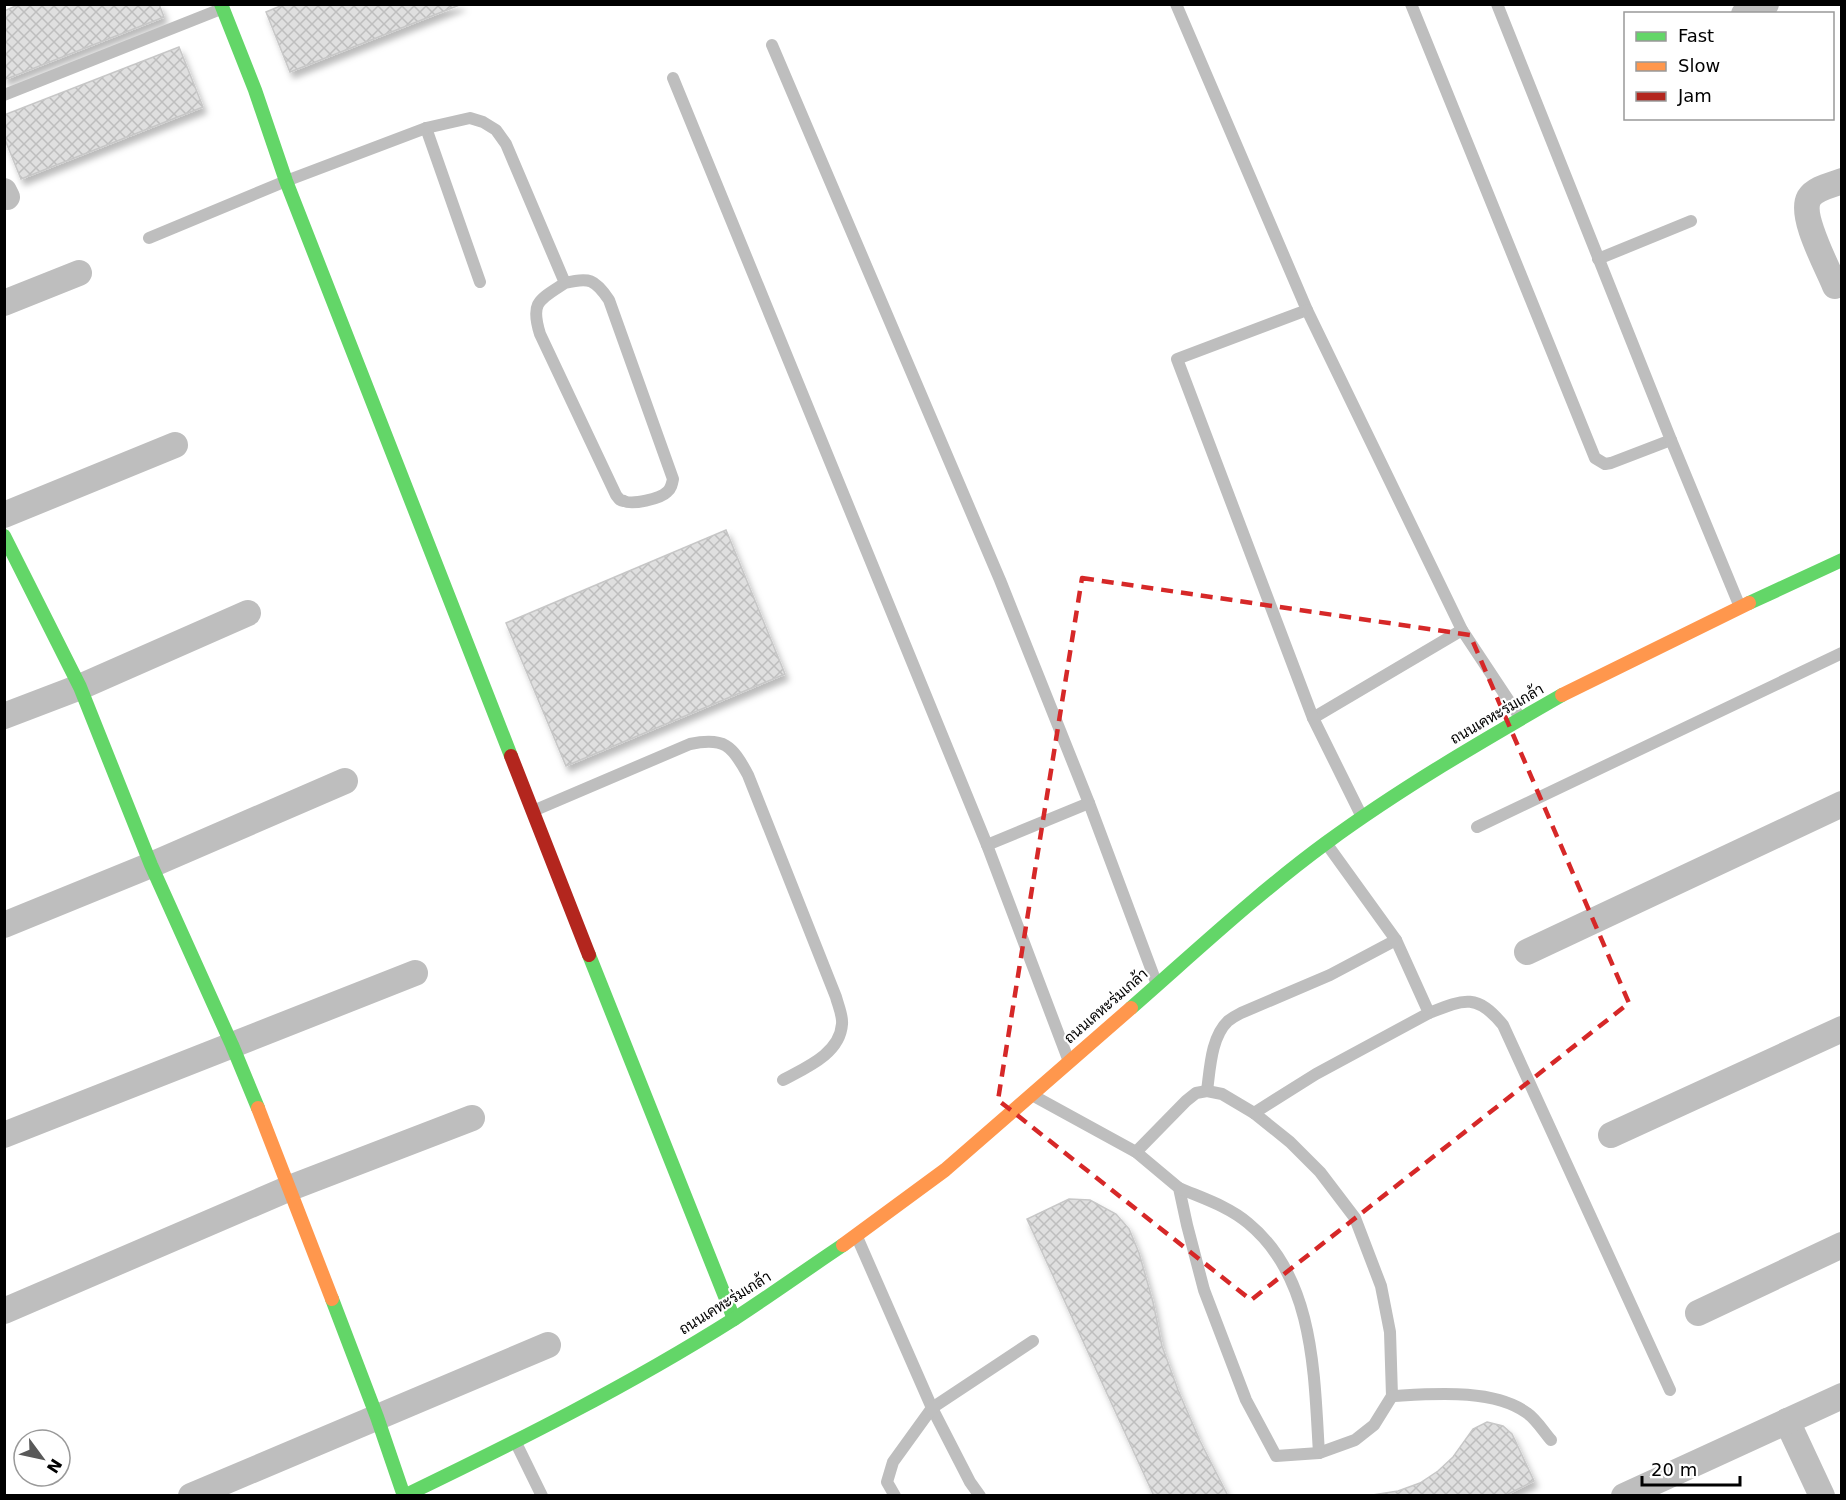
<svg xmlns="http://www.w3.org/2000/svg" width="1846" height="1500" font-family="'DejaVu Sans',Sarabun,sans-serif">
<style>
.building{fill:url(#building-cross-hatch);stroke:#c7c7c7;stroke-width:1.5;filter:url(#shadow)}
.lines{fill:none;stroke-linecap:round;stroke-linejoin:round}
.lane{stroke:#bebebe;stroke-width:12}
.street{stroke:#bebebe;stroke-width:26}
.fast{stroke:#63d668;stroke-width:14}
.slow{stroke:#ff974d;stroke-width:14}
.jam{stroke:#b3261e;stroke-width:14}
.marked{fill:none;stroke:#d62828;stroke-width:4.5;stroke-dasharray:12 8;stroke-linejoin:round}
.labels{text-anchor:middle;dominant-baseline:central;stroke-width:4.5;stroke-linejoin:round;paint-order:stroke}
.street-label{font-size:15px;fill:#000;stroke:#fff}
</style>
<defs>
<pattern id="building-cross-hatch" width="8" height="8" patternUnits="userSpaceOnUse" patternTransform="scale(1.5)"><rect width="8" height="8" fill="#dfdfdf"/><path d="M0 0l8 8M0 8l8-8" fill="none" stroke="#bebebe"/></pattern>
<filter id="shadow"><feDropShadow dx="3.5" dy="6" stdDeviation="3" flood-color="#0004"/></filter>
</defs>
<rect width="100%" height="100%" fill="#fff"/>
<!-- building -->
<g class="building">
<polygon points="20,4 159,4 164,17 4,80 4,11"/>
<polygon points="285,4 462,4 290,72 266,12"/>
<polygon points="179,47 203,107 21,179 4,137 4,115"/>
<polygon points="726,530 785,674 566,766 506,623"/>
<polygon points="1069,1199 1090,1200 1116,1214 1129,1229 1139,1253 1153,1302 1162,1346 1178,1390 1200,1441 1228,1496 1154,1496 1027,1219"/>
<polygon points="1487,1422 1503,1426 1512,1434 1534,1481 1504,1496 1366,1496 1398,1491 1420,1483 1438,1471 1453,1457 1473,1429"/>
</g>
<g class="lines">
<!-- lane -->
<g class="lane">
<polyline points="1176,4 1307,310"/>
<polyline points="1411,4 1595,458 1605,464 1611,463 1671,440"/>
<polyline points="1497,4 1671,440 1740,607"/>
<polyline points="772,45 1000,580 1089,803 1156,982"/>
<polyline points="673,78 987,845 1068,1059"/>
<polyline points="4,95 221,9"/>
<polyline points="426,128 480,282"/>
<path d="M149,238L286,181L426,128L470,118L483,122L496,130L506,144L565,283C589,277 595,279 609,300L673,479C672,484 671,489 667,492C660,499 632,505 624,501C619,500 619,499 616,495L540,334C530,302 539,300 565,283"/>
<polyline points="1598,259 1691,221"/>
<polyline points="1313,718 1462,630"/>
<path d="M533,811L690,744C724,737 732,745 748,775L836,997C838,1005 843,1016 842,1024C840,1054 805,1068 783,1080"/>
<polyline points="1362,817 1313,718 1177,359 1307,310 1462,630 1521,719"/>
<polyline points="1477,827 1842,653"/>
<polyline points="987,845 1089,803"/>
<path d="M1429,1013C1464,999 1477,993 1503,1025L1670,1390"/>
<path d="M1207,1091C1210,1069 1211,1037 1228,1021C1232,1018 1237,1015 1241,1013L1330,975L1396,940"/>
<polyline points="1032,1095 1136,1152 1179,1188 1187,1225 1204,1290 1246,1400 1276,1456 1319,1453 1355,1440 1374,1425 1392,1396 1390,1332 1381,1286 1355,1218 1320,1172 1290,1142 1254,1113 1316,1074 1429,1013 1396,940 1326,843"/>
<polyline points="1136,1152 1186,1101 1196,1093 1207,1091 1222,1094 1254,1113"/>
<path d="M1179,1188C1202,1198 1228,1206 1248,1223C1315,1278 1314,1375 1319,1453"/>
<polyline points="857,1237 932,1408 970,1482 980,1496"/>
<path d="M1392,1396C1431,1394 1493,1388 1527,1413C1536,1419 1544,1432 1551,1440"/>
<polyline points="516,1443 542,1496"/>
<polyline points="895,1496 887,1482 893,1462 932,1408 1033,1341"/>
</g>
<!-- street -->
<g class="street">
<polyline points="1744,14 1766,4"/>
<polyline points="4,191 7,197"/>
<path d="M1835,286C1828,268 1799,216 1809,198C1815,188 1832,185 1842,181"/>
<polyline points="4,303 79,273"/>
<polyline points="4,515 175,445"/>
<polyline points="4,716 80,687 248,613"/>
<polyline points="4,925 151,865 345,781"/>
<polyline points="1527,952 1842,804"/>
<polyline points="4,1135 415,973"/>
<polyline points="1611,1135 1842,1029"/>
<polyline points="4,1311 290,1188 472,1118"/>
<polyline points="1698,1313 1842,1245"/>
<polyline points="1787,1421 1822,1496"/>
<polyline points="191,1496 548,1345"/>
<polyline points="1624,1496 1842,1396"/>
</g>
<!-- fast -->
<g class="fast">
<polyline points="221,4 255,90 286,181 511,756"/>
<polyline points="4,536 80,687 151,865 232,1045 258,1108"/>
<polyline points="1749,603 1842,560"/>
<polyline points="589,955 734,1319"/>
<path d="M1131,1008C1195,952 1258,893 1326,843C1401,788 1482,741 1562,695"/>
<polyline points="332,1299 377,1417 404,1496"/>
<path d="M404,1496C516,1442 628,1386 734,1319C771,1295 807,1269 843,1245"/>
</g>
<!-- slow -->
<g class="slow">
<polyline points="1562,695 1749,603"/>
<polyline points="258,1108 332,1299"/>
<polyline points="843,1245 945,1170 1131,1008"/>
</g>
<!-- jam -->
<polyline class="jam" points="511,756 589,955"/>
</g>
<!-- marked area -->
<path class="marked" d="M1082,578L1470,635L1629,1003L1251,1300L998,1100Z"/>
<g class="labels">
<!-- street labels -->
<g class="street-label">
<text transform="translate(1497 714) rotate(-30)">ถนนเคหะร่มเกล้า</text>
<text transform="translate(1106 1006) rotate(-41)">ถนนเคหะร่มเกล้า</text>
<text transform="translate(725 1303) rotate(-32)">ถนนเคหะร่มเกล้า</text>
</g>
</g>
<!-- border -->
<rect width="1846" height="1500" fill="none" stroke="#000000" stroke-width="12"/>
<!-- legend -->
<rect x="1624" y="12" width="210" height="108" fill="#ffffff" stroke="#999999" stroke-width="1.5"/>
<rect x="1636" y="32" width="30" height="9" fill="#63d668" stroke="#999999" stroke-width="1.5"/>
<text x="1678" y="42" font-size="18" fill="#000000">Fast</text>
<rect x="1636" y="62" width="30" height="9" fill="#ff974d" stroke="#999999" stroke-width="1.5"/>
<text x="1678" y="72" font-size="18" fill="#000000">Slow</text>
<rect x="1636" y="92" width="30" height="9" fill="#b3261e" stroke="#999999" stroke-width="1.5"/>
<text x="1678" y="102" font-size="18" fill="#000000">Jam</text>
<!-- north arrow -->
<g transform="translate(42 1458) rotate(123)"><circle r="28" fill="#ffffff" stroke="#999999" stroke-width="1.5"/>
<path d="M0-4.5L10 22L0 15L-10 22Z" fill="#595959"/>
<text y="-9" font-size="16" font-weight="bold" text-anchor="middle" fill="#000000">N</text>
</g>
<!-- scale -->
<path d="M1642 1476v9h98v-9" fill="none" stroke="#000000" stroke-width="3"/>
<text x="1651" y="1476" font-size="18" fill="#000000" stroke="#ffffff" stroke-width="4.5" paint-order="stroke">20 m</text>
</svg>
